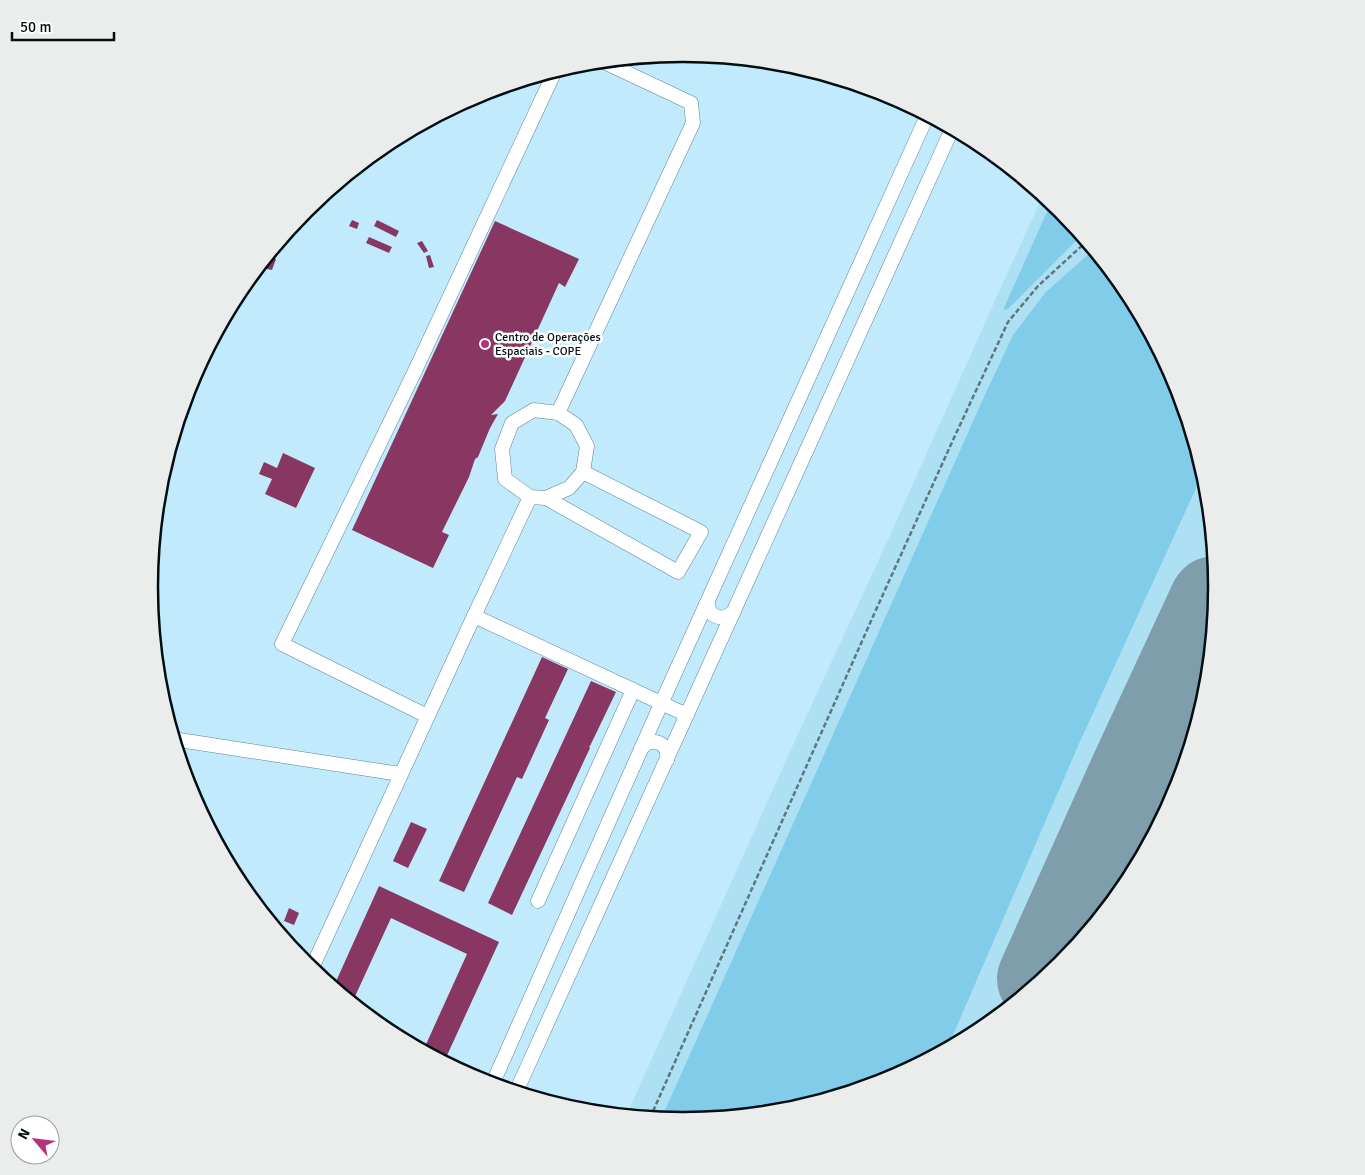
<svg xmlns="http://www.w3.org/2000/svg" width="1365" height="1175" font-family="Signika,sans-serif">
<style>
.built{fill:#aee0f3}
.green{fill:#81cde9}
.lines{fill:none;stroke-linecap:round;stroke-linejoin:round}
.taxiway{stroke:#7f9eac;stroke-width:38}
.runway{stroke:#7f9eac;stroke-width:92}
.building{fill:#873761}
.minor-casing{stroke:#5d8493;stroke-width:15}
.path{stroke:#5c7682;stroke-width:2.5;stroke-dasharray:5 2.5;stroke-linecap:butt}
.minor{stroke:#fff;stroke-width:14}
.poi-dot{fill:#b6347d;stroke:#fff;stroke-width:2}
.labels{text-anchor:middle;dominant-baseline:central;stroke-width:5;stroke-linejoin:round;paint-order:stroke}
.poi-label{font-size:12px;fill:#020e14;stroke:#fff;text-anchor:start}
.rim{fill:none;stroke:#020e14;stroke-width:2.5}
</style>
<rect width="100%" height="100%" fill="#c1ebfc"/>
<!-- built -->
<polygon class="built" points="1043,196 1060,210 1126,291 1176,384 1206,484 1216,588 1206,692 1176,792 1126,884 1060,965 979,1031 886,1081 786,1111 682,1121 626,1116 793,745 887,542 1001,287"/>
<!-- green -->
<g class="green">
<polygon points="1051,203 1060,210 1081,236 1008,309 1003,310"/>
<polygon points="1093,250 1126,291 1176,384 1197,455 1197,457 1203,473 1078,746 947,1049 886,1081 786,1111 682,1121 661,1119 983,399 1013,335 1045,293"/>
</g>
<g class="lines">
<!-- taxiway -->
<polyline class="taxiway" points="1204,627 1214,612"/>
<!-- runway -->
<polyline class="runway" points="1043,979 1136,772 1215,602"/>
</g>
<!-- building -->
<g class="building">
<polygon points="352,220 359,223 357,229 349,226"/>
<polygon points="377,220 399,231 396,237 374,226"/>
<polygon points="495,221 579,259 565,287 559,283 505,401 491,415 498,414 490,428 478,457 475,459 469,477 442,532 449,535 433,568 352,530"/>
<polygon points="369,237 392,247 389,253 366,243"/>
<polygon points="422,241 428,251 424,253 417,243"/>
<polygon points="430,255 434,267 429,268 426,256"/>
<polygon points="271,257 276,259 272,270 267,269"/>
<polygon points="283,453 315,468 296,508 265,494 272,479 259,474 264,462 277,468"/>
<polygon points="542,657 568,669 545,718 549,720 522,779 517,777 464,892 439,881"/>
<polygon points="591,681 616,692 590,746 589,746 590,748 512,915 488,903"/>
<polygon points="411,822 427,829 408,868 393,861"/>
<polygon points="379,886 499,942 444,1062 423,1051 467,954 391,918 352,1003 333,988"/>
<polygon points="289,908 299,913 294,925 284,921"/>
</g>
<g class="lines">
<defs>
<g id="minor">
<polygon points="534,410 558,413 576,425 587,446 583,472 569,488 546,498 530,497 505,479 502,449 512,423"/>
<polyline points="558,413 693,123 691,103 604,62"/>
<polyline points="546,498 678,572 701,532 583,472"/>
<path d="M708,600C706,617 723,623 734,611"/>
<polyline points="474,616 530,497"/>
<polyline points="427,716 282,644 414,373 555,71"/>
<polyline points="173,739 400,774"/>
<path d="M641,749C651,735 670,743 667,760"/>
<polyline points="538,901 633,690"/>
<polyline points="311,970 474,616 687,715"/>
<polyline points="492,1085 661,704 927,116"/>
<polyline points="516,1092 952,129"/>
</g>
</defs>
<!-- minor casing -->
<use href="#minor" class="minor-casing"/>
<!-- path -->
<polyline class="path" points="650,1118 875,612 953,440 1008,322 1038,286 1086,242"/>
<!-- minor -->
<use href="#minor" class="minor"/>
</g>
<!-- markers -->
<circle class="poi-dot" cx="485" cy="344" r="5"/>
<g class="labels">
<!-- poi labels -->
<g class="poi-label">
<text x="495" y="337">Centro de Operações<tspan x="495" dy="14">Espaciais - COPE</tspan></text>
</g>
</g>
<!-- crop -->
<path d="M0 0H1365V1175H0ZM158 587a525 525 0 1 1 1050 0a525 525 0 1 1-1050 0Z" fill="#ebecec" fill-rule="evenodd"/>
<path class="rim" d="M158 587a525 525 0 1 1 1050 0a525 525 0 1 1-1050 0Z"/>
<!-- north arrow -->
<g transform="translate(35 1140) rotate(298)"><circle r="24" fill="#ffffff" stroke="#9a9fa1"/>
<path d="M0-4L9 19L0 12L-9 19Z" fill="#b6347d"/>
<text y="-8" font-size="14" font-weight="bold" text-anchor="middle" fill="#020e14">N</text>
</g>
<!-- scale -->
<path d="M12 32v8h102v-8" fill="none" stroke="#020e14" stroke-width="2.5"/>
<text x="20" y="32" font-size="15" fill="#020e14" stroke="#ffffff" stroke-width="4" paint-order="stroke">50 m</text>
</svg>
